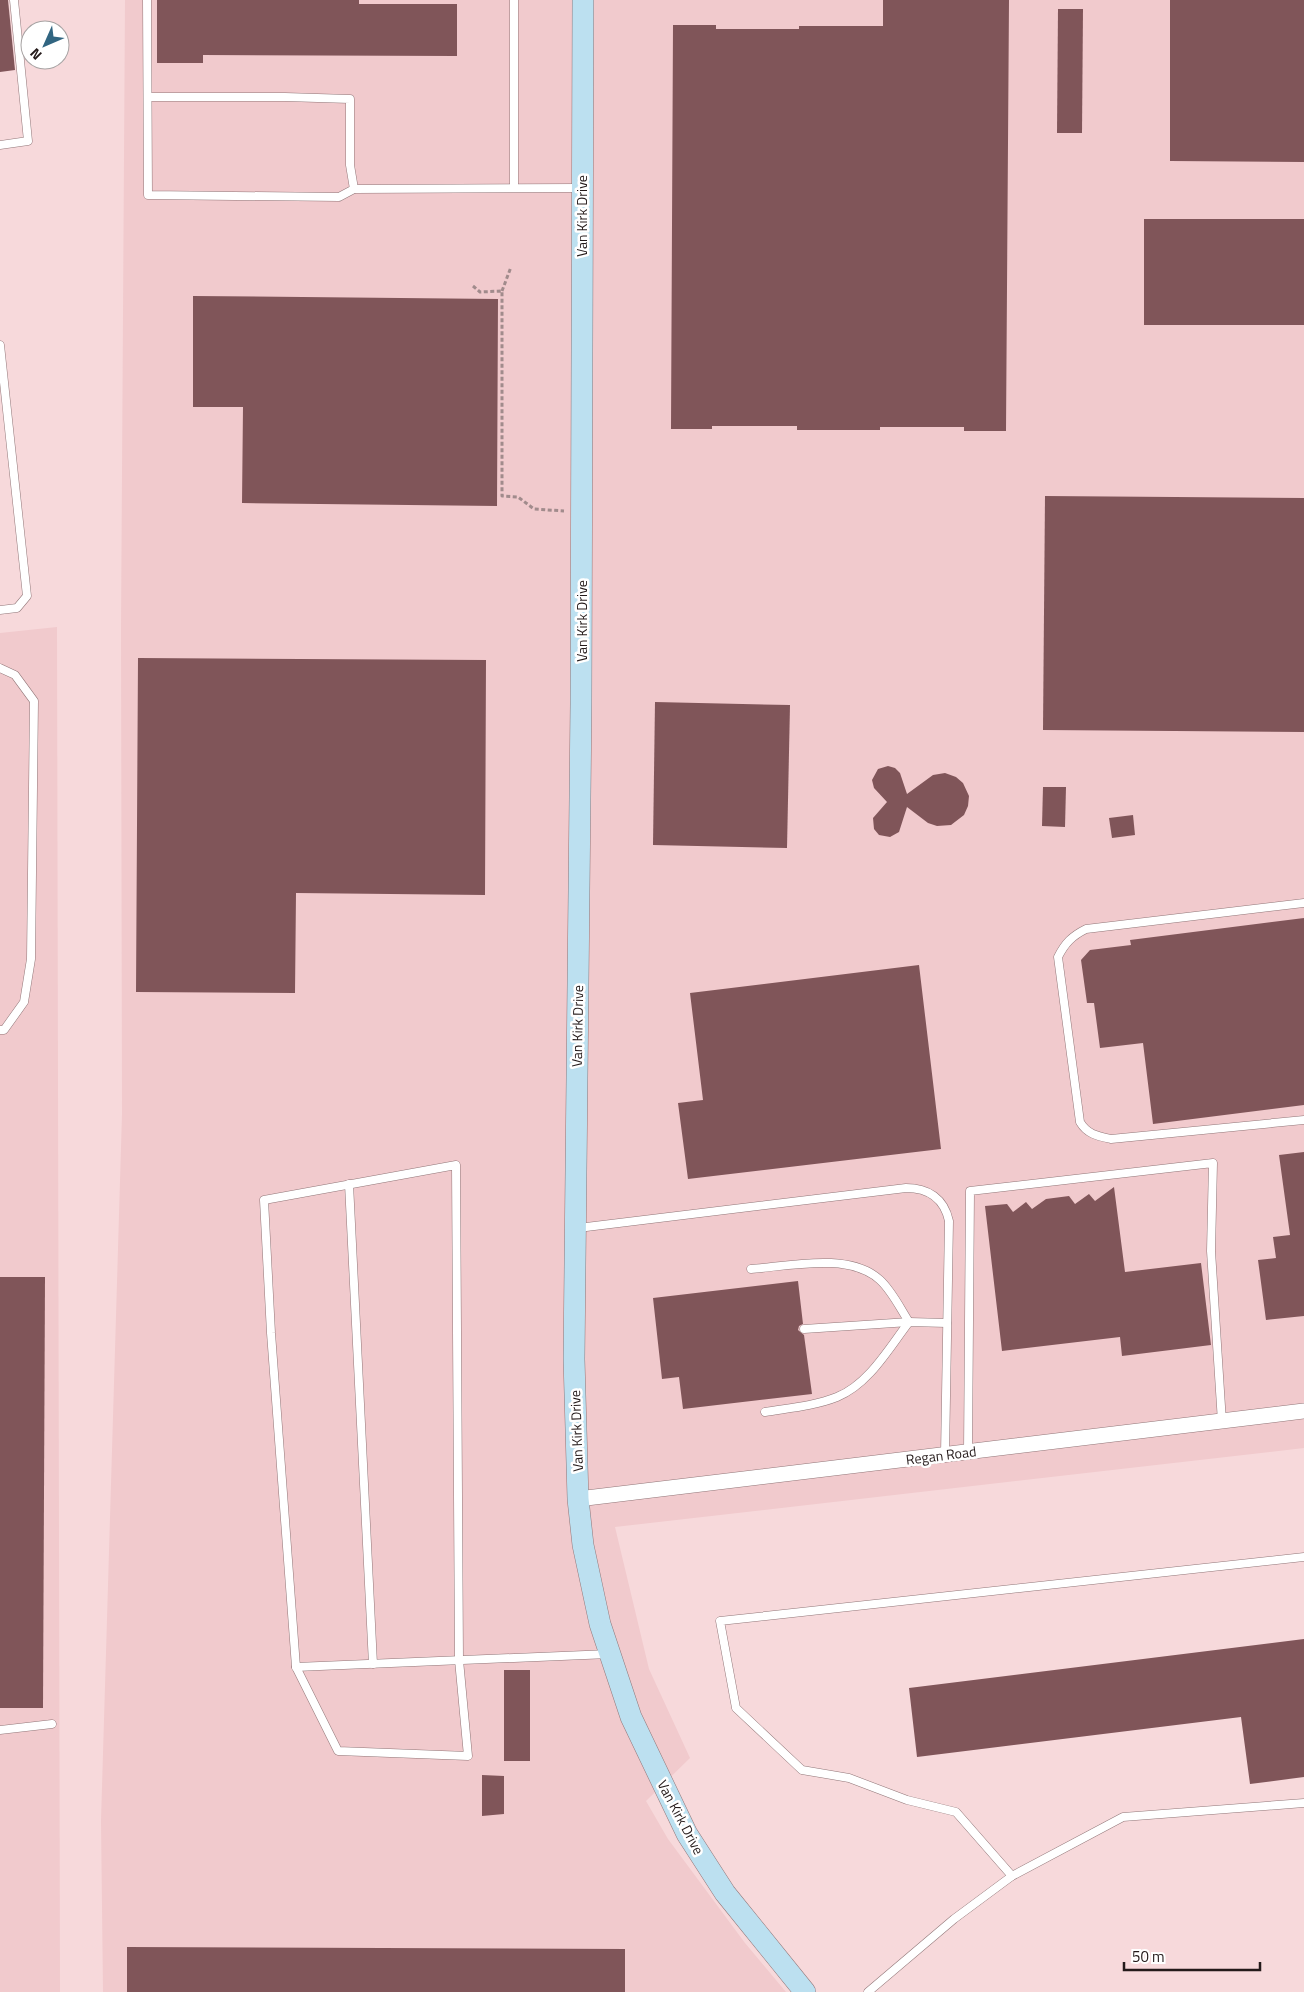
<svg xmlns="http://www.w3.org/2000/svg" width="1304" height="1992" font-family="'Titillium Web',sans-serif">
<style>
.built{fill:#f1cacd}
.building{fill:#805559}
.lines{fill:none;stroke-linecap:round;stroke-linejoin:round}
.lane-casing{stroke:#917678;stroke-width:9}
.street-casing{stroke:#917678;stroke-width:16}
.secondary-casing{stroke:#917678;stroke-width:22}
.path{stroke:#a18b8c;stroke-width:3;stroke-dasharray:4 2.5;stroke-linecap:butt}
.lane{stroke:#fff;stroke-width:8}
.street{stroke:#fff;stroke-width:15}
.secondary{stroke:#bce0f0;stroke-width:21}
.labels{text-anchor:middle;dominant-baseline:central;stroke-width:5;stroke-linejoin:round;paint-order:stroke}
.street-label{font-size:14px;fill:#241a1a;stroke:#fff}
</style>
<rect width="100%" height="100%" fill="#f7d9db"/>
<!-- built -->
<g class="built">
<polygon points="125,0 1304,0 1304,1448 615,1527 649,1669 690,1758 646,1801 668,1839 745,1943 786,1992 103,1992 101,1821 122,1114 121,630"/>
<polygon points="57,627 60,1992 0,1992 0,633"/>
</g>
<!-- building -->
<g class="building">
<polygon points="0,0 8,0 15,70 0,72"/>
<polygon points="157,0 359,0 359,4 457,4 457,56 203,55 203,63 157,63"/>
<polygon points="883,0 1009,0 1006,431 964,431 964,427 880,427 880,430 797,430 797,426 712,426 712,429 671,429 673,25 716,25 716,29 799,29 799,26 883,26"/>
<polygon points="1170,0 1304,0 1304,162 1170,161"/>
<polygon points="1058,9 1083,9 1082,133 1057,133"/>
<rect x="1144" y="219" width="160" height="106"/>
<polygon points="193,296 498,299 497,506 242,503 243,407 193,407"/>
<polygon points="1045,496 1304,498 1304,732 1043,730"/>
<polygon points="138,658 486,660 485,895 296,893 295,993 136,992"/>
<polygon points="655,702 790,705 787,848 653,845"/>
<polygon points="888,766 895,768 900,773 907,794 933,775 945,773 956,777 963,783 969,796 968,806 964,815 951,825 937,826 928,823 907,807 899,832 890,837 879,835 874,829 873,818 887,802 874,788 872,780 878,769"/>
<polygon points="1043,787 1066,787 1065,827 1042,826"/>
<polygon points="1133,815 1135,835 1112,838 1109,818"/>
<polygon points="1304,918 1304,1105 1153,1124 1143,1043 1100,1048 1094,1003 1087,1003 1081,960 1090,950 1131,945 1130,940"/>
<polygon points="919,965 941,1149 688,1179 678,1103 703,1100 690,993"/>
<polygon points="1304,1152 1304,1316 1266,1320 1258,1260 1276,1258 1273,1237 1290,1235 1279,1155"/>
<polygon points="1114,1187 1125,1272 1201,1263 1211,1345 1122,1356 1120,1337 1002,1351 985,1206 1007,1204 1013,1212 1026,1202 1032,1209 1046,1199 1069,1196 1075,1204 1089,1194 1095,1201"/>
<polygon points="0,1277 45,1277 43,1708 0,1708"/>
<polygon points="798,1281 803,1324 799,1326 798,1330 804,1335 812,1394 683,1409 679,1377 662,1379 653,1298"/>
<polygon points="1304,1639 1304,1777 1250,1784 1241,1717 917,1757 909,1688"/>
<rect x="504" y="1670" width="26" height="91"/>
<polygon points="482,1775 504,1776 504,1814 482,1816"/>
<polygon points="127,1947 625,1949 625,1992 127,1992"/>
</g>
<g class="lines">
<defs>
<g id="lane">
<polyline points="147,0 148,195 339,197 354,189 581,188"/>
<polyline points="514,0 514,187"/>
<polyline points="148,97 285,97 350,99 350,165 354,189"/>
<polyline points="0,145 28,141 14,0"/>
<polyline points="0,345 27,596 17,608 0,610"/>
<polyline points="0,668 15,675 34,701 31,959 24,1002 4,1030 0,1030"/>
<path d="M1304,903L1086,929C1072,936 1065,943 1058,957L1080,1122C1087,1134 1097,1136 1111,1139L1304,1120"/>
<polygon points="456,1165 459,1660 468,1756 338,1751 296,1667 271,1333 264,1200"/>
<polyline points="349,1184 373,1664"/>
<path d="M578,1228L906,1188C928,1188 944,1198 949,1221L945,1455"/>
<path d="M751,1269C789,1266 850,1252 880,1280C892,1291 900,1308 909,1322C889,1348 869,1384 837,1397C814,1406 789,1408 765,1412"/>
<polyline points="804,1329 909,1322 947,1323"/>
<polyline points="968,1452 970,1191 1213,1163 1211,1251 1222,1422"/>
<polyline points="296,1667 609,1654"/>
<polyline points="0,1730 52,1724"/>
<polyline points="1012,1876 956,1812 907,1800 849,1778 802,1770 736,1708 720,1621 1304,1557"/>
<polyline points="868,1992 954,1919 1012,1876 1123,1817 1304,1803"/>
</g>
<polyline id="street" points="578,1499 1304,1411"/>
<polyline id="secondary" points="583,0 581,704 574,1359 578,1499 583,1545 600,1624 631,1717 687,1834 725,1893 805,1992"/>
</defs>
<!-- lane casing -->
<use href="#lane" class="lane-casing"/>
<!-- street casing -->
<use href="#street" class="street-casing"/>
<!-- secondary casing -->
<use href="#secondary" class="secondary-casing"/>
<!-- path -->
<g class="path">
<polyline points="473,286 480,292 502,291 502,496 518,497 534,509 564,511"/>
<polyline points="502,291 511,267"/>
</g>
<!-- lane -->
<use href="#lane" class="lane"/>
<!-- street -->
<use href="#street" class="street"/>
<!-- secondary -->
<use href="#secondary" class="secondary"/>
</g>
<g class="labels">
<!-- street labels -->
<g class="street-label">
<text transform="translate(581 216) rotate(-90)">Van Kirk Drive</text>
<text transform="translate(581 621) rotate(-90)">Van Kirk Drive</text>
<text transform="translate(577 1026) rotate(-89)">Van Kirk Drive</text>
<text transform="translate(576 1431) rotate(-92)">Van Kirk Drive</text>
<text transform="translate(941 1455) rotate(-7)">Regan Road</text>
<text transform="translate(681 1817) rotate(62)">Van Kirk Drive</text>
</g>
</g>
<!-- north arrow -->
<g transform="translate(45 45) rotate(225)"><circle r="24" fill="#ffffff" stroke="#a7a3a3"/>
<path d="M0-4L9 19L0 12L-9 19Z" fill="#316581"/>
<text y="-8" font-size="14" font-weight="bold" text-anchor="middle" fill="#241a1a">N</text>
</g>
<!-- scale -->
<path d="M1124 1962v8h136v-8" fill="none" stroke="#241a1a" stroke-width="2.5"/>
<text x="1132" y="1962" font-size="15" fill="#241a1a" stroke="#ffffff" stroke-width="4" paint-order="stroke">50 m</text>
</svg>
